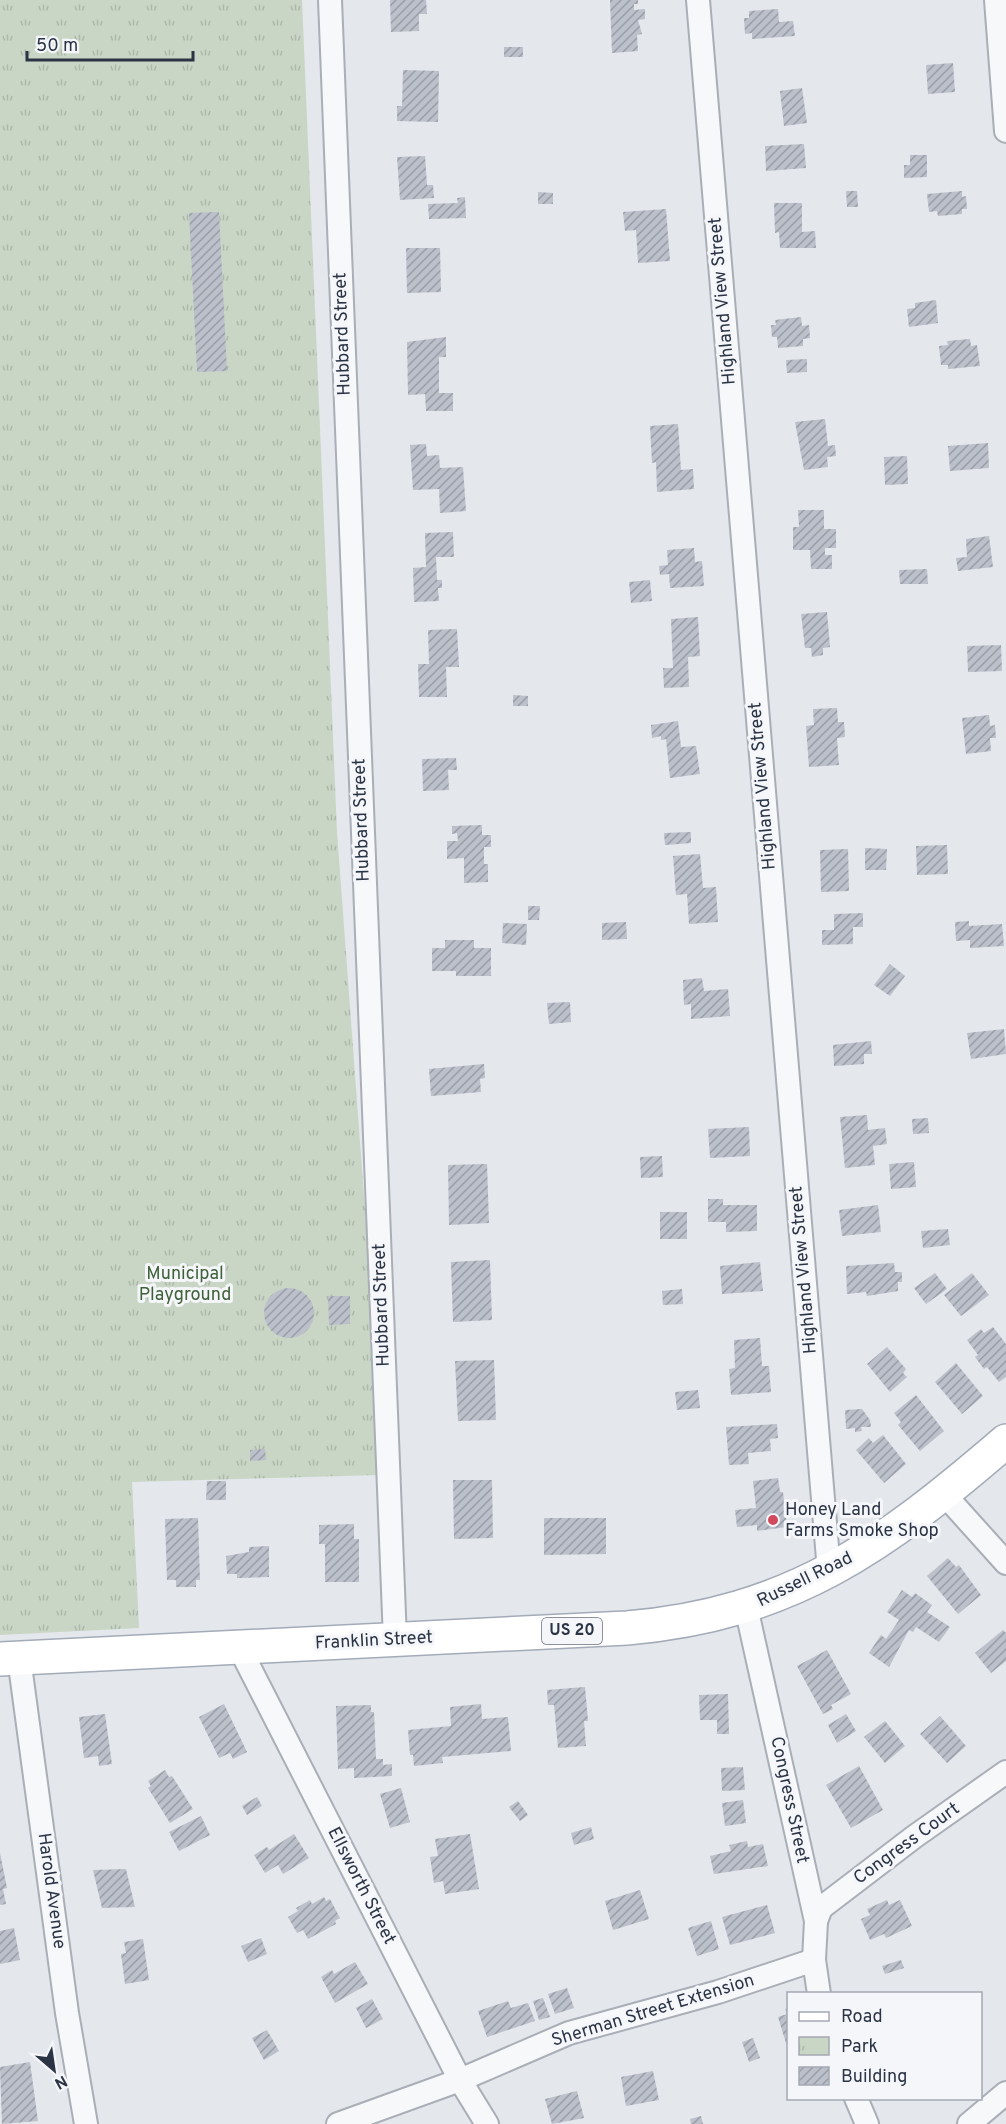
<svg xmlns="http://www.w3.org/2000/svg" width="1006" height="2124" font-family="Overpass,sans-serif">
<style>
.park{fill:url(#park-tufts)}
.building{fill:url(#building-hatch)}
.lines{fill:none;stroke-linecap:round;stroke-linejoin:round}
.street-casing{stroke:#a9aeb7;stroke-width:26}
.primary-casing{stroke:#a3abb8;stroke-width:36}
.street{stroke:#f7f8fa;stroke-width:22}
.primary{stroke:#fff;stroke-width:33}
.poi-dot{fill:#d1495b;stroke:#f4f6f9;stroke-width:2}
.labels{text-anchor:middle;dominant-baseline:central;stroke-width:6;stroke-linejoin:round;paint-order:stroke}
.shield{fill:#f4f6f9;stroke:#676e7b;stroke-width:1.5}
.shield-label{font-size:16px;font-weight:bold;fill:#2b3445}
.street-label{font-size:18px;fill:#2b3445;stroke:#f4f6f9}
.park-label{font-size:18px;fill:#3f6138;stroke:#f4f6f9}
.poi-label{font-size:18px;fill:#2b3445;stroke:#f4f6f9;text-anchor:start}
</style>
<defs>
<pattern id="park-tufts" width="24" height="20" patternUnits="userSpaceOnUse" patternTransform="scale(1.5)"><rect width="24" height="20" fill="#c9d6c5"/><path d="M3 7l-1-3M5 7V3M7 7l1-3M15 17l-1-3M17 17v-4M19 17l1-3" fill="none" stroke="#adb8ab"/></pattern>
<pattern id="building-hatch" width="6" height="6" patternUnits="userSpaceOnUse" patternTransform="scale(1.5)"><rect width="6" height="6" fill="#bbc0ca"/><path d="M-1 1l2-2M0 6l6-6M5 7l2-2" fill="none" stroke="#989da6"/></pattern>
</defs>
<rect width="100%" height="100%" fill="#e4e7ec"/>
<!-- park -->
<polygon class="park" points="0,0 302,0 337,832 375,1344 378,1475 132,1482 139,1628 0,1635"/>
<!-- building -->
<g class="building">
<polygon points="390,0 426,0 427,14 419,14 419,31 391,32"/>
<polygon points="610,0 638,0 638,4 634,4 634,10 645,9 645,19 638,20 642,34 637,35 638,51 612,53"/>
<polygon points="778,9 779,22 793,21 795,36 752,39 752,33 745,34 744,18 749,18 749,11"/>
<rect x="504" y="47" width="19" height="10"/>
<polygon points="953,63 955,92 928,94 926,65"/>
<polygon points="403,70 439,71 438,122 397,121 397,106 402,106"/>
<polygon points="802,88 807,123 784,126 780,91"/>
<polygon points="804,144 806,168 766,171 765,146"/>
<polygon points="910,155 927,155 927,177 904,178 904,165 910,165"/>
<polygon points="425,156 427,185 433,185 434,198 400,200 397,157"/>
<polygon points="846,191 857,191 858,207 847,207"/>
<polygon points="962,191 962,197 966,196 967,209 962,209 962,214 938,216 937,211 929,212 927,194"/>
<polygon points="538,192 553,193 553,204 538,204"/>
<polygon points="465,197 466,218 429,219 428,204 458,203 457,198"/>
<polygon points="774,203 802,203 802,232 815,231 816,248 780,248 779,232 775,233"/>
<polygon points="666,209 670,261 638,263 636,230 625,231 623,212"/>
<polygon points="219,212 227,371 197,372 189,213"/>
<polygon points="406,248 440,248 441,292 407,293"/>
<polygon points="936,300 938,323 909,327 907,309 915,308 915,303"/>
<polygon points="801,317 802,326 809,325 810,338 803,339 803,346 778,348 777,337 772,337 771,325 776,325 775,320"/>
<polygon points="446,337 446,357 439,357 439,393 453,393 453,411 426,411 425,394 408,395 407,342"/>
<polygon points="970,339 971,346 977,345 980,366 948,369 948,365 941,365 939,346 948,345 947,341"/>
<polygon points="807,359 807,372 787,373 786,360"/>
<polygon points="825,419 828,446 835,445 836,456 827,457 828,467 804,470 795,422"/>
<polygon points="678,424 681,470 693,469 694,489 657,492 656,462 652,463 650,426"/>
<polygon points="988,443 989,468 950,471 948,446"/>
<polygon points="426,444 427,456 439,455 440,468 463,467 466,511 440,513 439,489 413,490 410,445"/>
<polygon points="907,456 908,484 885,485 884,457"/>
<polygon points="798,510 824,510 824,529 836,529 836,548 825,548 825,555 832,555 832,569 811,569 810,550 793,550 793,527 799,527"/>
<polygon points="453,532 454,557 436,557 437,580 442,580 442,588 438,588 439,601 414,602 413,568 426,567 425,533"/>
<polygon points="989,536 993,567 958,571 956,558 967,557 966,539"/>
<polygon points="694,548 695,562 702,561 704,586 670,588 669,574 660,575 659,566 668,565 667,550"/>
<polygon points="927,569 928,584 900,584 899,570"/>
<polygon points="650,580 652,601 631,603 629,582"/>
<polygon points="827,612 830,647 823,648 823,655 812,657 811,648 805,648 801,614"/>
<polygon points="698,617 700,656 688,657 689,687 664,688 663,668 673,668 671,619"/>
<polygon points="457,629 459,667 446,667 447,697 419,697 418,664 429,664 428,630"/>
<polygon points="1001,645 1002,671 968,672 967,646"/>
<polygon points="513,695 528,696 528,706 513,706"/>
<polygon points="837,708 838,722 844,722 845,737 837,738 839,765 809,767 806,726 814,725 813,709"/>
<polygon points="989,715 990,726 995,725 996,738 990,738 991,751 966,754 962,718"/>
<polygon points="678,721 681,747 696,746 700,774 670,778 666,739 661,740 661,736 652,738 651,725"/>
<polygon points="456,758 457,770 448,770 449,790 423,791 422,759"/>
<polygon points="482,825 482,835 491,835 491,847 484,847 484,864 488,864 488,882 464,883 464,858 447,859 447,841 458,841 457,833 452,834 452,826"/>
<polygon points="691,832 691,843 665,845 664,833"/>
<polygon points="947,845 948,874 917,875 916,846"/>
<polygon points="865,848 887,849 886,870 865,870"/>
<polygon points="848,849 849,891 821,892 820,850"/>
<polygon points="700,854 703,888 716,887 718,922 689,924 687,894 676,895 673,856"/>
<polygon points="528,906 540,906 539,920 528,920"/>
<polygon points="863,913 863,927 853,927 853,944 822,945 822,930 834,930 834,914"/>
<polygon points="969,921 969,926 1002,924 1004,946 970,948 970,940 956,941 955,922"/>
<polygon points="626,922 627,939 602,940 602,923"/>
<polygon points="503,923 527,924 526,945 502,943"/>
<polygon points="445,940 474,940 474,948 491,948 491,976 456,976 456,971 432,971 432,948 445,948"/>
<polygon points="890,964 905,976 890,996 874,985"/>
<polygon points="702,978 704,991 728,989 730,1016 691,1019 691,1004 684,1005 683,980"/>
<polygon points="570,1002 571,1022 549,1024 547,1003"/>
<polygon points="1004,1029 1006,1054 971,1059 967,1033"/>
<polygon points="871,1041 872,1054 864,1054 864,1064 834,1066 833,1045"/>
<polygon points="484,1064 485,1078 480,1079 481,1092 431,1096 429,1069"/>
<polygon points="867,1115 868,1130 885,1128 887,1144 873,1146 875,1165 845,1168 840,1117"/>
<polygon points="928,1118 929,1133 913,1134 912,1119"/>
<polygon points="749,1127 750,1156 710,1158 708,1129"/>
<polygon points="662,1156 663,1177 641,1178 640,1157"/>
<polygon points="914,1162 916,1187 891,1189 889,1164"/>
<polygon points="487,1164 489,1223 449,1225 448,1165"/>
<polygon points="708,1199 723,1199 723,1205 757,1205 757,1231 726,1232 726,1222 708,1222"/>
<polygon points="878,1205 881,1232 842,1236 839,1210"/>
<rect x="660" y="1212" width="27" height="27"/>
<polygon points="948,1229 950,1245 923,1248 921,1231"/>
<polygon points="490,1260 492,1320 453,1322 451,1262"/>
<polygon points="760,1262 763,1291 722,1294 720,1266"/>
<polygon points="894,1263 895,1272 902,1272 902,1282 898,1282 898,1291 867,1296 866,1292 847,1294 846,1266"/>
<polygon points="935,1273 947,1289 926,1304 914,1288"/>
<polygon points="972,1273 989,1295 961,1316 944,1295"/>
<circle cx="289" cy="1313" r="25"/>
<polygon points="682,1289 683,1304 663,1305 662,1291"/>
<polygon points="328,1296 350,1296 350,1324 329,1325"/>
<polygon points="993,1327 1006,1344 1006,1377 999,1382 987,1367 984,1369 975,1357 978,1355 967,1340 981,1329 984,1333"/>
<polygon points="760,1338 762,1366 769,1366 771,1392 731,1395 729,1369 735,1368 734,1340"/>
<polygon points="887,1347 906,1369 903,1373 907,1377 890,1392 867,1364"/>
<polygon points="494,1360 496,1420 458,1421 455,1361"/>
<polygon points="956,1363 983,1396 962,1414 935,1382"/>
<polygon points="698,1390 700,1408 677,1410 675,1392"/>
<polygon points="916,1395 944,1431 920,1451 898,1425 901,1422 894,1413"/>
<polygon points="862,1409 870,1420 871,1427 861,1427 862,1431 855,1432 855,1428 846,1429 845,1410"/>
<polygon points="777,1424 778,1438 770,1439 771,1451 748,1453 749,1464 729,1465 726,1427"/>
<polygon points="883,1435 906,1464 884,1483 856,1450 869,1438 873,1443"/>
<polygon points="265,1449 266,1460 250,1461 250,1450"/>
<polygon points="778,1478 780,1492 783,1492 787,1527 757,1531 757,1525 737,1527 735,1510 756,1508 753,1481"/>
<polygon points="453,1480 492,1480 493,1538 454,1539"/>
<polygon points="207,1481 226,1481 226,1500 206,1500"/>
<polygon points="198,1518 200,1580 196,1580 196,1587 176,1587 176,1580 167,1580 165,1519"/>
<polygon points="544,1518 606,1518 606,1554 544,1555"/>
<polygon points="354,1524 354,1539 359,1539 359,1582 325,1582 325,1544 319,1544 319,1525"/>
<polygon points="269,1546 269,1577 237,1578 237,1574 227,1574 226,1556 249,1552 249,1547"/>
<polygon points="948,1558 956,1567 959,1565 981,1595 958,1614 927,1576"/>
<polygon points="902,1590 912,1597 915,1593 932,1605 927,1612 950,1627 939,1642 916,1627 913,1632 909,1630 889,1667 869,1653 881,1635 886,1639 899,1620 887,1612"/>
<polygon points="1003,1630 1006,1633 1006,1661 991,1673 975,1653"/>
<polygon points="827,1650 851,1694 831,1705 833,1709 823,1714 797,1666"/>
<polygon points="585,1687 588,1721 584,1721 586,1746 558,1748 554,1705 548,1705 547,1690"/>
<polygon points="728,1694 729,1734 717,1734 717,1720 700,1720 699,1695"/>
<polygon points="224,1704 247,1752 233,1759 230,1753 219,1758 199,1717"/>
<polygon points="481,1704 482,1719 508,1717 511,1751 442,1757 443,1763 414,1766 413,1755 410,1755 408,1730 451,1726 450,1707"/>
<polygon points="371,1705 371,1712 374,1712 376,1759 383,1759 383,1765 392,1764 392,1776 354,1778 354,1768 338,1769 336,1706"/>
<polygon points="105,1714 112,1764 99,1766 98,1756 84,1758 79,1717"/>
<polygon points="846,1714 856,1731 837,1743 828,1725"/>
<polygon points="940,1716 966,1746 947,1763 920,1734"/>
<polygon points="885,1721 905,1746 885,1763 864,1737"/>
<polygon points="859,1766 883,1810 851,1828 826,1785"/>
<polygon points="743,1767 745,1790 722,1791 721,1768"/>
<polygon points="165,1770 169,1777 172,1776 193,1809 170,1823 148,1788 151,1786 148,1781"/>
<polygon points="401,1788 410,1822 390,1828 380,1794"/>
<polygon points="257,1797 262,1806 247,1815 242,1806"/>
<polygon points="743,1800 746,1823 725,1826 722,1803"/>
<polygon points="518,1801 528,1815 520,1821 509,1807"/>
<polygon points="201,1816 210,1835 179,1851 169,1832"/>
<polygon points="591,1827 594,1839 574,1845 571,1833"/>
<polygon points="294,1834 309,1858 283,1874 278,1865 265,1873 254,1855 267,1847 269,1850"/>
<polygon points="470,1834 479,1889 445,1894 443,1881 434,1883 430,1857 438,1856 435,1839"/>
<polygon points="747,1841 748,1847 763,1844 768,1866 714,1874 710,1856 731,1851 729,1845"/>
<polygon points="0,1853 7,1888 3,1889 6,1904 0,1905"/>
<polygon points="126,1869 135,1907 102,1908 93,1870"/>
<polygon points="640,1890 649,1919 613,1930 605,1901"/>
<polygon points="324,1897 326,1901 330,1899 340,1918 335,1921 336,1924 308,1939 303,1930 297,1933 288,1917 298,1911 296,1908 310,1900 312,1904"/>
<polygon points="887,1900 889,1905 900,1900 912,1926 886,1938 884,1934 870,1940 861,1919 870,1915 867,1909"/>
<polygon points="767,1905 775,1933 730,1945 722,1917"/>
<polygon points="711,1921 719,1949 697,1956 688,1928"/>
<polygon points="14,1928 20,1960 0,1964 0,1931"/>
<polygon points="261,1938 267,1954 248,1962 241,1946"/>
<polygon points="143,1939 149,1980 125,1984 121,1954 126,1953 124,1942"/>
<polygon points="901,1960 904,1968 885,1974 882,1966"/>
<polygon points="355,1962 368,1984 335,2003 321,1977 332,1970 334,1974"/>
<polygon points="567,1988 574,2008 555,2014 548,1994"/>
<polygon points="543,1998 550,2017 539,2020 533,2001"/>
<polygon points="372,1999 383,2019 366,2028 356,2008"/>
<polygon points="508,2001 511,2008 528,2003 535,2021 487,2037 478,2011"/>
<polygon points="788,2008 788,2042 786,2043 778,2017 787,2014 785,2009"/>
<polygon points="267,2030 279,2051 264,2060 252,2038"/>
<polygon points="753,2038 760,2058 749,2062 742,2042"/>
<polygon points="30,2062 38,2121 2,2124 0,2067"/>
<polygon points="653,2071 659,2100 626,2106 621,2077"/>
<polygon points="577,2091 584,2118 552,2124 545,2099"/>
<polygon points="701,2116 703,2124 691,2124 690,2119"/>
</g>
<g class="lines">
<defs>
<g id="street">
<polyline points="330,0 395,1640"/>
<polyline points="698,0 829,1571"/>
<polyline points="996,0 1006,131"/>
<polyline points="944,1494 1006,1563"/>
<polyline points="746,1607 816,1921 814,1960 819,1994"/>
<polyline points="239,1647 460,2080 487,2124"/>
<polyline points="19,1658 67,2013 86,2124"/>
<polyline points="816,1921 821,1908 914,1837 1006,1772"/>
<polyline points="856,2098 867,2124"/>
<polyline points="338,2124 460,2080 569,2033 718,1992 814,1960"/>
<polyline points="969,2124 1006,2093"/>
</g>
<path id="primary" d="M0,1659L627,1628C792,1614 885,1545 1006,1441"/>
</defs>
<!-- street casing -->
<use href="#street" class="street-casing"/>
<!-- primary casing -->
<use href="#primary" class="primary-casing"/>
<!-- street -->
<use href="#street" class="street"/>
<!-- primary -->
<use href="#primary" class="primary"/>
</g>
<!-- markers -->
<circle class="poi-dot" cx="773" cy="1520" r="6"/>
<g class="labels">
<!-- shield labels -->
<rect class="shield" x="542" y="1618" width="60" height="26" rx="4.5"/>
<g class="shield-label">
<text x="572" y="1631">US 20</text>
</g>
<!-- street labels -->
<g class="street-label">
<text transform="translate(723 301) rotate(-95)">Highland View Street</text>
<text transform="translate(343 334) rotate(-92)">Hubbard Street</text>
<text transform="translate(763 786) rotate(-95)">Highland View Street</text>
<text transform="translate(362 820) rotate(-92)">Hubbard Street</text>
<text transform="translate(804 1270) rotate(-95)">Highland View Street</text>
<text transform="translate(382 1305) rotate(-92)">Hubbard Street</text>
<text transform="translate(805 1580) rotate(-26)">Russell Road</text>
<text transform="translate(374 1641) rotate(-3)">Franklin Street</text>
<text transform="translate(789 1800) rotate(78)">Congress Street</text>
<text transform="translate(907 1844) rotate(-36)">Congress Court</text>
<text transform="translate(361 1886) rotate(63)">Ellsworth Street</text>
<text transform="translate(51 1891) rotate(82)">Harold Avenue</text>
<text transform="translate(653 2011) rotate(-17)">Sherman Street Extension</text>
</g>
<!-- park labels -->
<g class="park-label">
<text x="185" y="1274">Municipal<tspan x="185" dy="21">Playground</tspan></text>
</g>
<!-- poi labels -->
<g class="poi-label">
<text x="785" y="1510">Honey Land<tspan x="785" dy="21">Farms Smoke Shop</tspan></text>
</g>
</g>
<!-- legend -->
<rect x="787" y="1992" width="195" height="108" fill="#f4f6f9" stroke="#a4a8b1" stroke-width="1.5"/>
<rect x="799" y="2012" width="30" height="9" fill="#ffffff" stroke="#a4a8b1" stroke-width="1.5"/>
<text x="841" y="2022" font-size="18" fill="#2b3445">Road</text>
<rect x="799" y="2037" width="30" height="18" fill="url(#park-tufts)" stroke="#a4a8b1" stroke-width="1.5"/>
<text x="841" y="2052" font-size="18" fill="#2b3445">Park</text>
<rect x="799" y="2067" width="30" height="18" fill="url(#building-hatch)" stroke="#a4a8b1" stroke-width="1.5"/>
<text x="841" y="2082" font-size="18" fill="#2b3445">Building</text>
<!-- north arrow -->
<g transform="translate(54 2070) rotate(151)" stroke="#f4f6f9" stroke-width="4.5" paint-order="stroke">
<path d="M0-4.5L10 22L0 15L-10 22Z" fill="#2b3445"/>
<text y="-9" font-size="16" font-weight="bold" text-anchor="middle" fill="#2b3445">N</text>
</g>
<!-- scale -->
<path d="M27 51v9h166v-9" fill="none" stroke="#2b3445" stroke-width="3"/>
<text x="36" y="51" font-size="18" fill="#2b3445" stroke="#f4f6f9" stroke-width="4.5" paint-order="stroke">50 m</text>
</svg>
